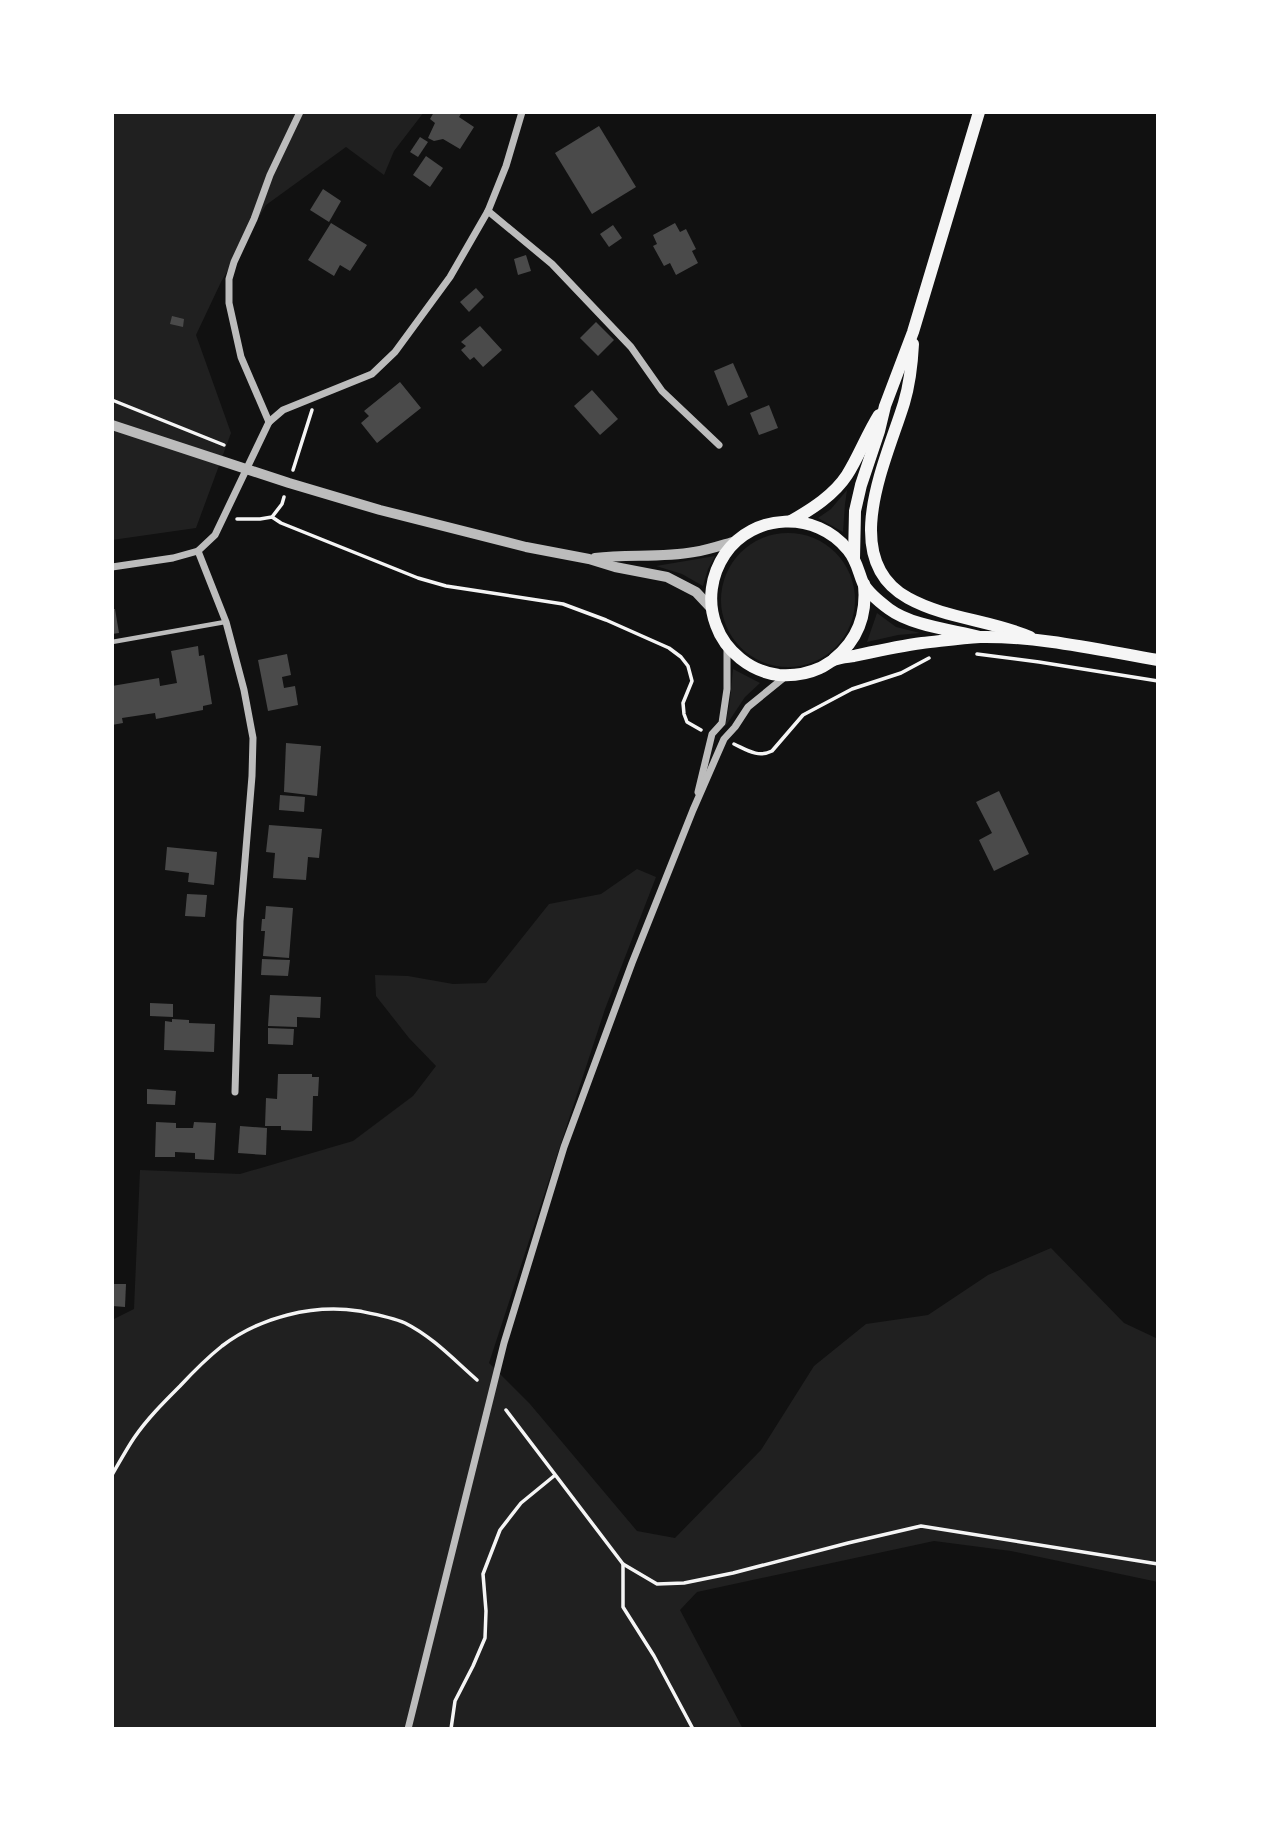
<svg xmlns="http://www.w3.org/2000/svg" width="1270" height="1841" font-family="'Golos Text',sans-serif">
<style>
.green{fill:#202020}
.building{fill:#4a4a4a}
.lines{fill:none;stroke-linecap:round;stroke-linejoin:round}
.path{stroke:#f5f5f5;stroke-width:3.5}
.service{stroke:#bcbcbc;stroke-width:4.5}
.minor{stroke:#bcbcbc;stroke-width:7}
.tertiary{stroke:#bcbcbc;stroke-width:10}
.secondary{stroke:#f5f5f5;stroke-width:12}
</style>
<rect width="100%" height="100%" fill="#111"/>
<!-- green -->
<g class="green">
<polygon points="112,112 424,112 394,151 384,175 346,147 266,205 221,282 196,335 231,433 196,528 112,540"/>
<polygon points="847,490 845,504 843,532 818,518 831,509"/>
<circle cx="788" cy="600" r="67"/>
<polygon points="715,556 708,569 703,586 682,574 656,566"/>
<polygon points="877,613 896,627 920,633 898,635 867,642"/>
<polygon points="733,669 760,683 745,697 725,727 730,700"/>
<polygon points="637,869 656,877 605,1009 489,1363 530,1404 637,1531 675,1538 761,1450 814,1366 866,1324 928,1315 988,1275 1051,1248 1124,1323 1158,1339 1158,1582 1011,1551 934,1541 697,1592 680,1610 743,1729 112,1729 112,1320 134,1309 140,1170 240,1174 353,1141 413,1096 436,1066 409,1038 376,996 375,975 408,976 453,984 486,983 549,904 601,894"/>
</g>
<!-- building -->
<g class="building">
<polygon points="434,112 462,112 459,117 474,127 460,149 443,139 434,141 428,138 435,123 430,119"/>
<polygon points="599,126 636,187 592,214 555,153"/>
<polygon points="420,137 428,142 418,157 410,152"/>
<polygon points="426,156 443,168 430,187 413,175"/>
<polygon points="323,189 341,201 329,222 310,210"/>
<polygon points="331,223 367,245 350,271 340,265 334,276 308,260"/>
<polygon points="675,223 680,232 686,229 696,249 692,251 698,263 676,275 670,263 664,266 653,246 657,244 653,235"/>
<polygon points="613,225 622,238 609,247 600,234"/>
<polygon points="526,255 531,271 518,275 514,259"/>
<polygon points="476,288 484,297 469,312 460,302"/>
<polygon points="172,316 184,319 183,327 170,324"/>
<polygon points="596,322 614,340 598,356 580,338"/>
<polygon points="480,326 502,350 483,367 474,357 470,360 461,350 466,346 461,342"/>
<polygon points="733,363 748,397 728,406 714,371"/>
<polygon points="400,382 421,408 377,443 361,423 369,416 364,411"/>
<polygon points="592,390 618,419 600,435 574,406"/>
<polygon points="769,405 778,428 759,435 750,413"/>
<polygon points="112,609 115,609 119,633 112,634"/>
<polygon points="198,646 199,656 204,655 212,704 203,706 203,710 156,719 155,713 122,718 123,723 112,725 112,686 159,678 160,686 177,683 171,651"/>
<polygon points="287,654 291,675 282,677 284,688 295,686 298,705 268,711 258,660"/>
<polygon points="286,743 321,746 317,796 284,792"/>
<polygon points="999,791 1029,854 994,871 979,840 992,833 976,802"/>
<polygon points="280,795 305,797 304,812 279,810"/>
<polygon points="269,825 322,829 319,858 308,857 306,880 273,878 275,853 266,852"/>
<polygon points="167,847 217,852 214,885 188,882 189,873 165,870"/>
<polygon points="187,894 207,895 205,917 185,916"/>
<polygon points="266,906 293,908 289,958 263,956 265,931 261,931 262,919 265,919"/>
<polygon points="262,959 290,960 288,976 261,975"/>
<polygon points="270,995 321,997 320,1018 297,1017 297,1027 268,1026"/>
<polygon points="150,1003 173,1004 173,1017 150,1016"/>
<polygon points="172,1019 189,1020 189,1023 215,1024 214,1052 164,1050 165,1021 172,1022"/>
<polygon points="268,1028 294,1029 293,1045 268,1044"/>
<polygon points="278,1074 312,1074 312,1077 319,1077 318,1096 313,1096 312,1131 281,1130 281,1126 265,1126 266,1098 277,1099"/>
<polygon points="147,1089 176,1091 175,1105 147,1104"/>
<polygon points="156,1122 176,1123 176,1128 193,1128 194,1122 216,1123 214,1160 195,1159 195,1153 175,1152 175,1157 155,1157"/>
<polygon points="240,1126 267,1128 266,1155 238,1153"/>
<polygon points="113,1284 126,1284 125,1307 112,1306"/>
</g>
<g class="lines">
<!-- path -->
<g class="path">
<polyline points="112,400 224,445"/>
<polyline points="293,470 312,410"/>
<polyline points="272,517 281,523 418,578 446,586 563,604 606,620 669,648 681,657 688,666 692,681 683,703 684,714 687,722 701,730"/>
<polyline points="237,519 260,519 272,517 282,504 284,497"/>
<polyline points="977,654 1039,662 1158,681"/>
<path d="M734,744C747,750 758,758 772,751L803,715L852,689L901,673L929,658"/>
<polyline points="506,1410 623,1564 657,1584 684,1583 733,1573 848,1543 921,1526 1158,1564"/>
<path d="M112,1475C119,1463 126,1450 134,1438C147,1419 163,1403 180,1386C193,1372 207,1358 222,1346C260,1317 313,1304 359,1311C374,1314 391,1317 405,1323C433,1337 454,1360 477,1380"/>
<polyline points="623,1564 623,1607 654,1656 693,1729"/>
<polyline points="451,1729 455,1701 473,1666 485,1638 486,1611 483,1574 500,1530 521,1503 554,1476"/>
</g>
<!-- service -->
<polyline class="service" points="112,642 225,622"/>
<!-- minor -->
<g class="minor">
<polyline points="488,211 552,264 631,347 662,391 719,445"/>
<polyline points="269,422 241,357 229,303 229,279 234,262 254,219 270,175 300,112"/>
<polyline points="198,551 226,622 244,690 253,738 252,776 240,921 235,1092"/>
<polyline points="112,567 173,558 198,551 215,535 269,422 283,410 372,374 395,352 450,277 488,211 506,166 522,112"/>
<polyline points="698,792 712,734 722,723 727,689 727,646"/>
<polyline points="408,1729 504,1343 564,1147 632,963 693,810 724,739 735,727 748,707 786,676"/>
</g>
<!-- tertiary -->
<g class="tertiary">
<polyline points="112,425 289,483 380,510 526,547 589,559 615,567 667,577 696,592 711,608"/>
<path d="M595,558C628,554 661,558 694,552C708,550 722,545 736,541"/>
</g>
<!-- secondary -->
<g class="secondary">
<path d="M913,344C912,364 910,383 904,403C887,459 837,559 908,598C946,619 991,620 1030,637"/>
<path d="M791,521C812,509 834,495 847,475C859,456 867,434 879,415"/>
<polyline points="854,558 855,511 861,485 879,431 885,406 913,332 979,112"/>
<path d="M980,637C953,630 912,626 889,609C881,603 868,593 863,583C858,571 857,561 848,550C816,510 753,513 725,554C711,575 707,601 716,625C725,651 751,672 779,675C793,676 807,674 820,668C825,666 829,662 834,660C840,657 848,657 854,656C877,651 899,646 922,643C941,641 961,638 980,637C1040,636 1099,650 1158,660"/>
<path d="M834,659C858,640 867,614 864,584"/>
</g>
</g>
<!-- border -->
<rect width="1270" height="1841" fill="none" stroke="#ffffff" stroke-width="228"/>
</svg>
